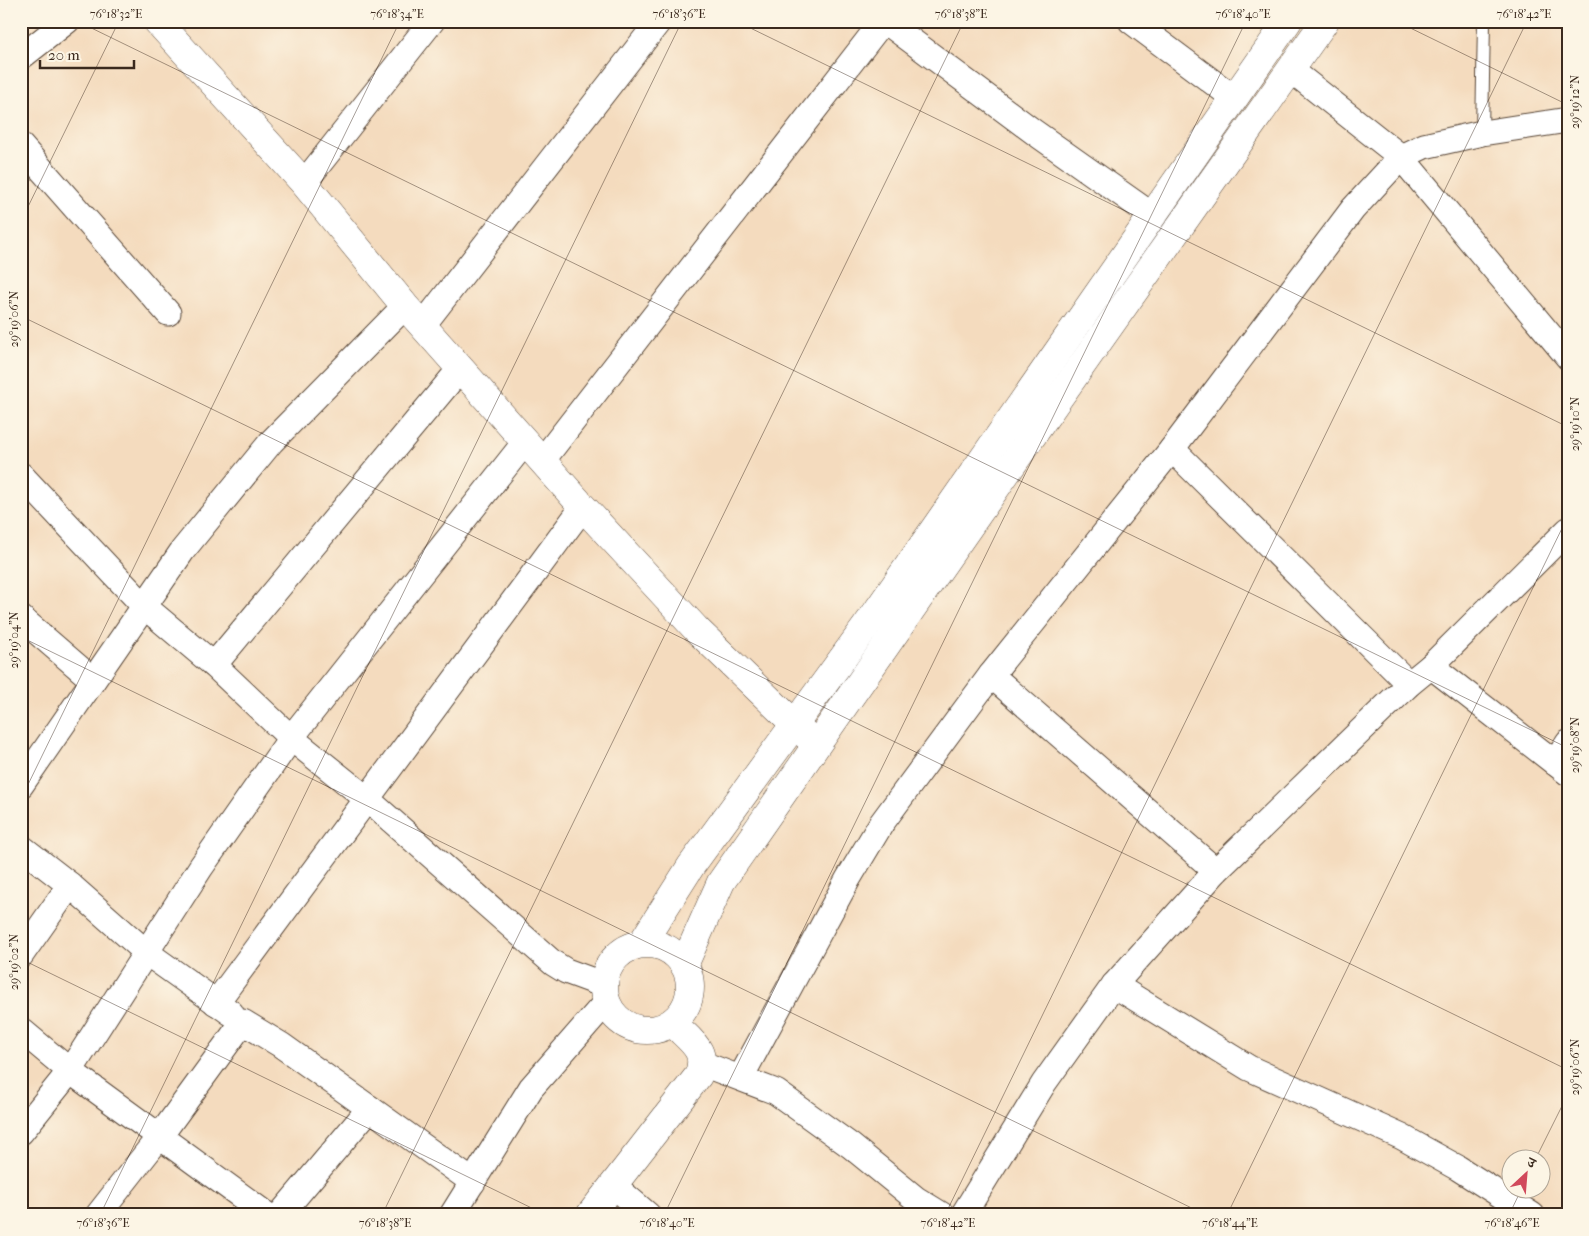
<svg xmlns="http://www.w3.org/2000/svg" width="1589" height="1236" font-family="'IM FELL French Canon','Noto Serif Devanagari',serif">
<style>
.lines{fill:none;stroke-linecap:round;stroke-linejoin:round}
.lane-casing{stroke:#574536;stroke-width:14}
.street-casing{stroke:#574536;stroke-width:27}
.secondary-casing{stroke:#574536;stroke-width:29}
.lane{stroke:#fff;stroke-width:12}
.street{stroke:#fff;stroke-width:25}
.secondary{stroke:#fff;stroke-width:28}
.ticks{fill:none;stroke:#3b2a1e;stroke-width:1;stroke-opacity:0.45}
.neatline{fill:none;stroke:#3b2a1e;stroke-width:2}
.ticks-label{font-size:12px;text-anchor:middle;fill:#3b2a1e}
</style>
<rect width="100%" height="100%" fill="#fcf5e5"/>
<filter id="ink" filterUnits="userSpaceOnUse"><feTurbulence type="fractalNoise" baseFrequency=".02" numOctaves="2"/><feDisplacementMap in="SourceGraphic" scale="10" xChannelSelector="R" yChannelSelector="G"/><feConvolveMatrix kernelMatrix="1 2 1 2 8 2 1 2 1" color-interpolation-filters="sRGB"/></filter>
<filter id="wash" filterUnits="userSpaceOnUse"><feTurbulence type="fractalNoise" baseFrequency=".0096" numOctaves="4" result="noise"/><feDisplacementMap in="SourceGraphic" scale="20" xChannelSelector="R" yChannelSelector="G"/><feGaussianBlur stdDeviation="1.12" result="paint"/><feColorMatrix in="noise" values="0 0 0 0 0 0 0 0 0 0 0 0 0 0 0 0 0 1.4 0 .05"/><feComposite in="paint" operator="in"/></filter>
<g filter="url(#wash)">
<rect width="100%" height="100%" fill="#f4dbbe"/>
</g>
<g filter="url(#ink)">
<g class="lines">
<defs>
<polyline id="lane" points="1482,133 1484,21"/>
<g id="street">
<polyline points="885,21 1034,132 1153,216"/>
<polyline points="1131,21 1234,98"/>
<polyline points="21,57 67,21"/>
<polyline points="1291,70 1401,157 1568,357"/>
<polyline points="21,146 168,313"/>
<polyline points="304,183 432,21"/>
<polyline points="423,325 659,21"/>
<polyline points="1172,449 1409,684"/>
<polyline points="542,461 883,21"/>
<polyline points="21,475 145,607 214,665 291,738 366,798 553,963 566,971 604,985"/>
<polyline points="21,618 93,680"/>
<polyline points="214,665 460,369"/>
<polyline points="1431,666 1568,773"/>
<polyline points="991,675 1216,871"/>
<polyline points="1555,763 1568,743"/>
<polyline points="21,785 183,550 271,442 405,306"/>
<polyline points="21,847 70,885 147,953 231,1013"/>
<polyline points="21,955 70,885"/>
<polyline points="1114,985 1249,1068 1402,1137 1458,1168 1532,1215"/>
<polyline points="216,1003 583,507"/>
<polyline points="21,1030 70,1071 267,1215"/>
<polyline points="703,1064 776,1092 851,1146 916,1199 942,1215"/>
<polyline points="741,1077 848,879 881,824 991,675 1172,449 1353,209 1401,157 1424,146 1482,133 1568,120"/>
<polyline points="21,1132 70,1071 201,867 291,738 525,442"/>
<polyline points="613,1185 648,1215"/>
<polyline points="98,1215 160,1136 243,1022 281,1045 473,1182"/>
<polyline points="280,1215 370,1108"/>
<polyline points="452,1215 531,1088 607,1001"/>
<polyline points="963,1215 1044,1083 1114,985 1216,871 1409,684 1431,666 1568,530"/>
</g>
<g id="secondary">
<polyline points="157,21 304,183 405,306 583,507 697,630 808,737"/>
<polyline points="642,943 691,866 875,614 1288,21"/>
<circle cx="647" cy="987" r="43"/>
<polyline points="685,963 721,882 1058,399 1325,21"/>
<path d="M590,1215L698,1076C709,1050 690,1041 673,1023"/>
</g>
</defs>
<!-- lane casing -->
<use href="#lane" class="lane-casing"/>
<!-- street casing -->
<use href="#street" class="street-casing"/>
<!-- secondary casing -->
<use href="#secondary" class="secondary-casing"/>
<!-- lane -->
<use href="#lane" class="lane"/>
<!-- street -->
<use href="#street" class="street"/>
<!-- secondary -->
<use href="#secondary" class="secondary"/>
</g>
</g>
<!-- ticks -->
<path class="ticks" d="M77,21L1568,748M736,21L1568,427M1396,21L1568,105M21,221L119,21M21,316L1568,1070M21,637L1206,1215M21,799L400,21M21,959L546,1215M1536,1158L1568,1094M100,1215L682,21M382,1215L964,21M664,1215L1246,21M945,1215L1527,21M1227,1215L1568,516M1509,1215L1522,1188"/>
<!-- margin -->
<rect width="1589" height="1236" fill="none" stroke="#fcf5e5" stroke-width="55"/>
<!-- north arrow -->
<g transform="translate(1526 1174) rotate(26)"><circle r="24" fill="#fcf5e5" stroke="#afa495"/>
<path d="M0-4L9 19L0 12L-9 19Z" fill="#d1495b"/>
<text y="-8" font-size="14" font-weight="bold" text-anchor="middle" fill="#3b2a1e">उ</text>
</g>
<!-- scale -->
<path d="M40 60v8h94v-8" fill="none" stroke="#3b2a1e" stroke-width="2.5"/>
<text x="48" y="60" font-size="15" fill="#3b2a1e" stroke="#fcf5e5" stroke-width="4" paint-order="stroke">20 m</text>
<rect x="28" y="28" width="1534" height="1180" class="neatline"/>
<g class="ticks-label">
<text x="116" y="18">76°18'32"E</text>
<text x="397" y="18">76°18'34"E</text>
<text x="679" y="18">76°18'36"E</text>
<text x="961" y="18">76°18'38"E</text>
<text x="1243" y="18">76°18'40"E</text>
<text x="1524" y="18">76°18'42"E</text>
<text transform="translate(1575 102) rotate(-90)" y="4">29°19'12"N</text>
<text transform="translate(14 319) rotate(-90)" y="4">29°19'06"N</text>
<text transform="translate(1575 424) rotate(-90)" y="4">29°19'10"N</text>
<text transform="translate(14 640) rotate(-90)" y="4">29°19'04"N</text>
<text transform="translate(1575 745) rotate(-90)" y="4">29°19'08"N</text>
<text transform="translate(14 962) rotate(-90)" y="4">29°19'02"N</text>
<text transform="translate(1575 1067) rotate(-90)" y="4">29°19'06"N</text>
<text x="103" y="1227">76°18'36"E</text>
<text x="385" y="1227">76°18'38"E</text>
<text x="667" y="1227">76°18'40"E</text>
<text x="948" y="1227">76°18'42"E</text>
<text x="1230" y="1227">76°18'44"E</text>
<text x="1512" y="1227">76°18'46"E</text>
</g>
</svg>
